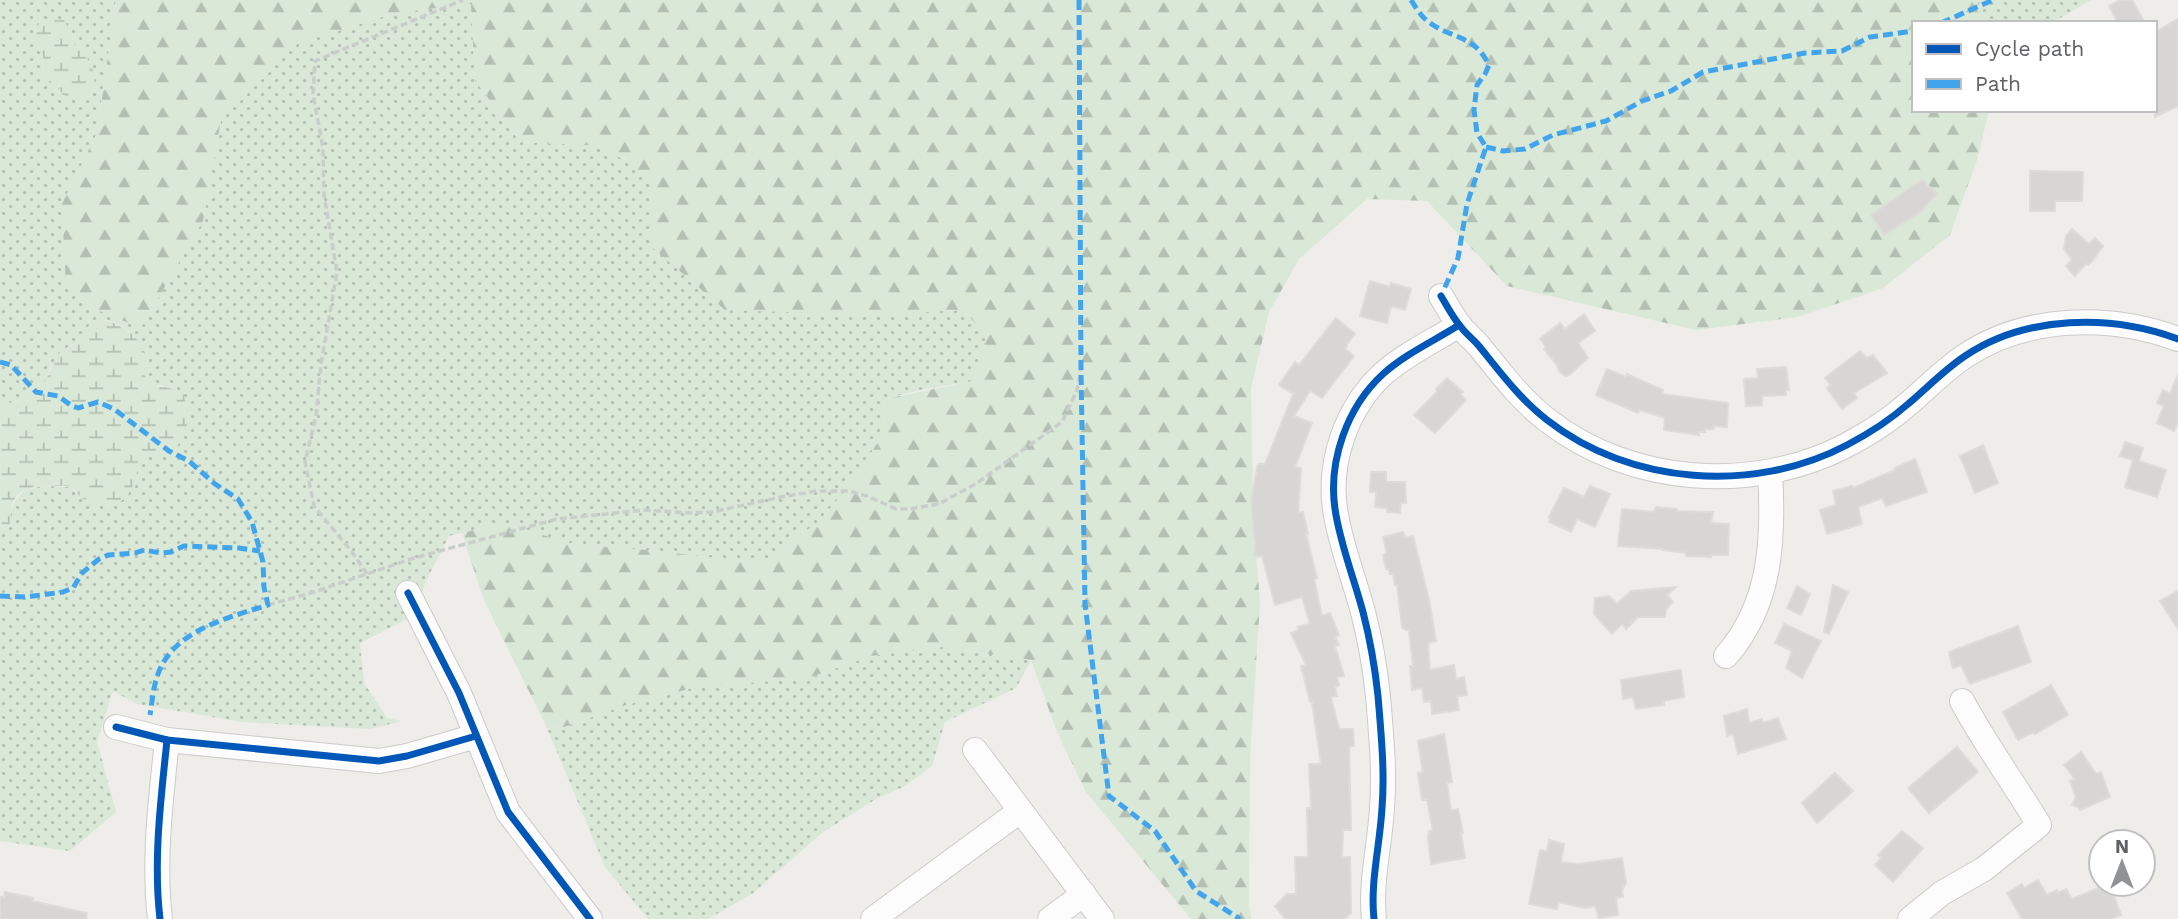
<svg xmlns="http://www.w3.org/2000/svg" width="2178" height="919" font-family="'Work Sans',sans-serif">
<style>
.grass{fill:url(#grass-dots);fill-rule:evenodd}
.forest{fill:url(#forest-firs)}
.wetland{fill:url(#wetland-marsh)}
.building{fill:#d7d6d4;stroke:#dddcd8;stroke-width:2}
.lines{fill:none;stroke-linecap:round;stroke-linejoin:round}
.minor-casing{stroke:#cbcbca;stroke-width:26}
.path{stroke:#cacecb;stroke-width:3.5;stroke-dasharray:7 3.5;stroke-linecap:butt}
.minor{stroke:#fcfcfc;stroke-width:24}
.quiet{stroke:#41a5ee;stroke-width:5;stroke-dasharray:10 5;stroke-linecap:butt}
.cycleway-casing{stroke:#fff;stroke-width:11}
.cycleway{stroke:#0057b8;stroke-width:7}
</style>
<defs>
<pattern id="grass-dots" width="8" height="8" patternUnits="userSpaceOnUse" patternTransform="scale(1.75)"><rect width="8" height="8" fill="#d9e8d7"/><path d="M2 2h.1M6 6h.1" fill="none" stroke="#b3bfb2" stroke-width="1.8" stroke-linecap="round"/></pattern>
<pattern id="forest-firs" width="22" height="20" patternUnits="userSpaceOnUse" patternTransform="scale(1.75)"><rect width="22" height="20" fill="#d9e8d7"/><path d="M5 1l3.5 6h-7zM16 11l3.5 6h-7z" fill="#b3bfb2"/></pattern>
<pattern id="wetland-marsh" width="20" height="14" patternUnits="userSpaceOnUse" patternTransform="scale(1.75)"><rect width="20" height="14" fill="#d9e8d7"/><path d="M1 5h8M5 5V1M11 12h8M15 12V8" fill="none" stroke="#b3bfb2"/></pattern>
</defs>
<rect width="100%" height="100%" fill="#eeede9"/>
<!-- grass -->
<g class="grass">
<path d="M0,0H116L97,133L62,204L203,221L221,120L297,44L395,13L471,4L475,80L520,142L604,146L654,181L653,248L862,315L964,310L986,337L973,381L920,390L885,399L880,439L848,488L817,523L769,558H716L648,550L577,545L502,523L449,536L426,581L413,616L360,643L364,683L387,718L402,721L370,729L242,722L137,704L113,691L97,742L116,812L70,851L0,841V525L8,526C14,483 33,485 70,487L83,499L109,506C134,494 132,483 141,459C149,455 155,455 163,453C188,446 188,422 186,401L161,385H154L149,383L143,373C149,348 132,326 106,320C102,319 95,322 90,323L81,342L70,345L50,367L47,379L40,387L22,399L0,406ZM35,28L71,32L74,45L82,51L94,90L84,98L69,96L44,74C43,69 44,61 43,56C39,45 31,40 35,28Z"/>
<polygon points="1976,0 2091,0 2052,23 1987,23"/>
<polygon points="942,647 1031,660 1016,688 945,722 932,766 905,786 876,799 822,833 753,893 708,919 648,919 605,867 547,728 564,727 626,705 697,687 808,678 871,656"/>
</g>
<!-- forest -->
<polygon class="forest" points="116,0 1976,0 1987,23 1914,23 1914,110 1989,110 1978,157 1950,235 1883,288 1798,317 1696,330 1507,286 1427,201 1367,199 1299,259 1269,312 1251,388 1253,510 1260,603 1250,758 1249,904 1251,919 1191,919 1086,792 1057,732 1031,660 942,647 871,656 808,678 697,687 626,705 564,727 547,728 483,598 462,533 502,523 577,545 648,550 716,558 769,558 817,523 848,488 880,439 885,399 973,381 986,337 964,310 862,315 725,310 653,248 653,181 604,146 520,142 475,80 471,4 395,13 297,44 221,120 203,221 141,328 97,310 66,288 62,204 97,133"/>
<!-- wetland -->
<g class="wetland">
<path d="M53,19L64,20L71,32L74,45C89,56 97,71 94,90L84,98L63,95L58,87H52L44,74L43,55L33,46L29,39L40,22Z"/>
<path d="M98,320C118,319 147,340 146,362C146,366 144,370 143,373C153,389 166,385 183,393C190,413 191,441 168,451C159,455 150,455 141,459C136,471 134,491 124,499C112,509 94,506 82,498C78,495 75,489 70,487C66,485 58,486 53,486C28,485 8,491 11,521L8,526L0,525V406C7,402 15,403 22,399C26,397 37,389 40,386C59,370 44,352 81,342L90,323Z"/>
</g>
<!-- building -->
<g class="building">
<polygon points="2120,0 2132,0 2145,23 2118,23 2109,6"/>
<polygon points="2178,19 2178,106 2155,117 2155,32"/>
<polygon points="2030,171 2083,172 2082,201 2055,201 2055,211 2030,211"/>
<polygon points="1922,180 1937,194 1920,212 1884,235 1871,215"/>
<polygon points="2072,229 2089,244 2095,238 2103,246 2093,260 2088,265 2086,264 2075,276 2066,266 2072,260 2064,249 2066,236"/>
<polygon points="1370,281 1390,287 1391,283 1411,289 1405,310 1391,306 1387,323 1360,316"/>
<polygon points="1584,314 1595,331 1578,343 1588,358 1569,375 1565,376 1559,371 1557,365 1544,349 1546,347 1540,339 1560,323 1565,329"/>
<polygon points="1336,318 1355,334 1346,345 1347,346 1345,349 1354,356 1322,398 1310,391 1294,416 1312,423 1295,467 1301,468 1298,513 1303,512 1308,534 1306,534 1317,578 1314,579 1322,616 1330,613 1339,635 1335,637 1339,645 1335,646 1344,676 1337,677 1339,685 1335,687 1337,696 1331,697 1339,729 1353,729 1354,746 1349,747 1351,830 1343,830 1342,857 1350,857 1351,913 1344,919 1285,919 1275,906 1287,894 1296,894 1295,857 1308,857 1307,808 1311,808 1309,764 1321,764 1312,702 1310,702 1301,666 1306,665 1291,633 1299,630 1298,627 1310,624 1302,597 1275,605 1262,556 1256,557 1251,500 1258,464 1265,464 1293,394 1279,385 1295,362 1299,365"/>
<polygon points="1860,351 1867,358 1873,355 1887,373 1854,393 1857,398 1842,409 1827,388 1831,385 1825,378"/>
<polygon points="1786,367 1789,390 1786,390 1786,395 1762,396 1762,405 1746,406 1744,379 1758,378 1757,369"/>
<polygon points="1607,369 1626,377 1627,374 1663,390 1662,394 1728,403 1727,427 1714,426 1714,429 1705,429 1705,432 1699,432 1699,435 1664,430 1665,418 1640,410 1638,413 1596,395"/>
<polygon points="2178,375 2178,423 2174,431 2157,423 2164,406 2157,403 2163,390 2170,394"/>
<polygon points="1447,378 1463,392 1460,394 1466,400 1435,433 1414,415 1437,392 1436,389"/>
<polygon points="2125,442 2143,448 2139,461 2166,470 2157,497 2125,487 2133,460 2120,456"/>
<polygon points="1983,445 1998,483 1975,493 1960,456"/>
<polygon points="1915,459 1927,492 1886,506 1882,498 1858,507 1862,524 1827,534 1820,510 1836,505 1833,491 1852,486 1853,488 1895,470 1895,468"/>
<polygon points="1371,472 1386,472 1386,482 1405,482 1406,503 1401,503 1400,513 1387,512 1387,508 1375,507 1376,492 1370,492"/>
<polygon points="1590,486 1610,494 1595,527 1577,519 1571,532 1549,522 1551,518 1549,517 1564,488 1584,497"/>
<polygon points="1656,507 1677,509 1677,511 1713,512 1711,523 1729,524 1728,555 1711,555 1711,557 1686,556 1686,553 1663,550 1663,549 1618,546 1622,509 1654,512"/>
<polygon points="1403,532 1405,538 1413,536 1429,600 1436,641 1428,643 1430,670 1454,665 1456,679 1464,677 1467,695 1457,696 1459,710 1432,714 1431,701 1424,702 1422,688 1412,690 1410,666 1413,666 1409,630 1406,630 1402,627 1397,585 1395,585 1393,574 1390,574 1388,569 1386,569 1383,555 1387,553 1383,537"/>
<polygon points="1833,585 1848,592 1829,634 1824,632"/>
<polygon points="1797,586 1810,594 1801,615 1787,608"/>
<polygon points="1676,587 1667,595 1673,602 1666,609 1665,617 1638,617 1626,629 1622,624 1612,634 1594,614 1595,598 1609,596 1617,604 1631,591"/>
<polygon points="2178,591 2178,629 2160,601"/>
<polygon points="1784,624 1821,641 1802,678 1786,668 1792,651 1775,643"/>
<polygon points="2018,626 2031,662 1970,684 1961,665 1953,668 1949,652"/>
<polygon points="1681,670 1684,697 1664,701 1664,705 1636,709 1633,697 1623,699 1621,680"/>
<polygon points="2051,685 2068,715 2035,734 2034,732 2018,740 2003,712"/>
<polygon points="1747,709 1749,723 1762,719 1763,723 1778,718 1786,739 1738,754 1733,734 1727,736 1724,716"/>
<polygon points="1444,734 1452,782 1447,783 1451,811 1458,809 1463,833 1461,833 1465,858 1431,864 1428,837 1429,831 1433,830 1427,800 1422,800 1418,773 1423,772 1418,741"/>
<polygon points="1957,747 1978,772 1929,813 1908,788"/>
<polygon points="2081,752 2096,774 2101,772 2110,797 2080,810 2078,807 2072,805 2076,797 2070,781 2075,779 2064,765"/>
<polygon points="1835,773 1853,791 1817,823 1802,803"/>
<polygon points="1902,831 1923,848 1893,882 1875,865 1881,858 1878,855"/>
<polygon points="1549,840 1564,844 1561,862 1578,864 1622,858 1626,883 1622,890 1623,897 1616,898 1618,915 1599,918 1595,906 1585,908 1558,902 1557,909 1529,904 1540,850 1547,851"/>
<polygon points="2038,880 2047,895 2057,890 2058,893 2066,889 2072,899 2107,884 2142,885 2114,896 2121,915 2111,919 2022,919 2007,893 2022,884 2024,888"/>
<polygon points="5,892 33,898 32,901 87,913 86,919 0,919 0,897 4,897"/>
</g>
<g class="lines">
<defs>
<g id="minor">
<path d="M1441,296C1447,306 1453,318 1461,327C1466,334 1473,339 1479,346C1500,372 1520,399 1547,420C1630,485 1754,494 1847,445C1868,434 1890,420 1908,404C1927,388 1944,370 1965,356C2026,315 2111,314 2178,339"/>
<polyline points="408,593 459,693 508,812 590,919"/>
<path d="M1726,656C1772,604 1774,537 1770,472"/>
<polyline points="116,727 167,740 379,761 407,756 476,736"/>
<polyline points="975,750 1102,919"/>
<path d="M160,919C153,859 161,799 167,740"/>
<polyline points="873,919 1020,811"/>
<polyline points="1050,919 1084,894"/>
<path d="M1374,919C1370,882 1380,845 1382,808C1385,771 1381,733 1378,696C1375,668 1370,639 1363,612C1354,578 1340,544 1335,509C1328,461 1347,407 1383,374C1405,354 1434,341 1459,325"/>
<path d="M1910,919L1942,893L1984,869L2039,825C2014,783 1985,744 1962,701"/>
</g>
</defs>
<!-- minor casing -->
<use href="#minor" class="minor-casing"/>
<!-- path -->
<g class="path">
<polyline points="367,574 352,552 314,506 305,462 316,416 321,364 337,272 324,195 323,148 313,94 315,61 463,0"/>
<polyline points="268,605 311,593 414,558 557,519 644,510 690,513 712,512 781,497 817,491 849,491 867,496 896,509 909,509 939,504 977,483 1062,422 1077,390 1081,370"/>
</g>
<!-- minor -->
<use href="#minor" class="minor"/>
<!-- quiet -->
<g class="quiet">
<polyline points="1079,0 1081,370 1085,604 1109,796 1155,831 1196,891 1240,919"/>
<path d="M1411,0C1415,6 1419,13 1424,18C1448,40 1473,32 1489,65L1485,74L1477,85L1474,110L1477,133L1486,147L1467,204L1458,258L1441,296"/>
<polyline points="1941,23 1993,0"/>
<polyline points="1486,147 1503,151 1525,149 1553,135 1606,121 1642,101 1671,91 1703,72 1805,53 1842,51 1870,37 1914,31"/>
<path d="M0,362L11,365L36,392L58,396L72,406L78,408L98,402L114,409L169,451L189,461L215,484L238,499L252,522L263,562L264,587L268,605C227,618 171,631 157,677C153,689 152,703 150,715"/>
<polyline points="0,596 26,597 63,592 73,588 82,573 99,559 108,555 135,553 144,550 161,553 171,552 184,546 239,548 260,551"/>
</g>
<defs>
<g id="cycleway">
<path d="M1441,296C1447,306 1453,318 1461,327C1466,334 1473,339 1479,346C1500,372 1520,399 1547,420C1630,485 1754,494 1847,445C1868,434 1890,420 1908,404C1927,388 1944,370 1965,356C2026,315 2111,314 2178,339"/>
<polyline points="408,593 459,693 508,812 590,919"/>
<polyline points="116,727 167,740 379,761 407,756 476,736"/>
<path d="M160,919C153,859 161,799 167,740"/>
<path d="M1374,919C1370,882 1380,845 1382,808C1385,771 1381,733 1378,696C1375,668 1370,639 1363,612C1354,578 1340,544 1335,509C1328,461 1347,407 1383,374C1405,354 1434,341 1459,325"/>
</g>
</defs>
<!-- cycleway casing -->
<use href="#cycleway" class="cycleway-casing"/>
<!-- cycleway -->
<use href="#cycleway" class="cycleway"/>
</g>
<!-- legend -->
<rect x="1912" y="21" width="245" height="91" fill="#ffffff" stroke="#bfc0c2" stroke-width="2"/>
<rect x="1926" y="44" width="35" height="10" fill="#0057b8" stroke="#bfc0c2" stroke-width="2"/>
<text x="1975" y="56" font-size="21" fill="#5f6166">Cycle path</text>
<rect x="1926" y="79" width="35" height="10" fill="#41a5ee" stroke="#bfc0c2" stroke-width="2"/>
<text x="1975" y="91" font-size="21" fill="#5f6166">Path</text>
<!-- north arrow -->
<g transform="translate(2122 863)"><circle r="33" fill="#ffffff" stroke="#bfc0c2" stroke-width="2"/>
<path d="M0-5L12 26L0 18L-12 26Z" fill="#919294"/>
<text y="-10" font-size="19" font-weight="bold" text-anchor="middle" fill="#5f6166">N</text>
</g>
</svg>
